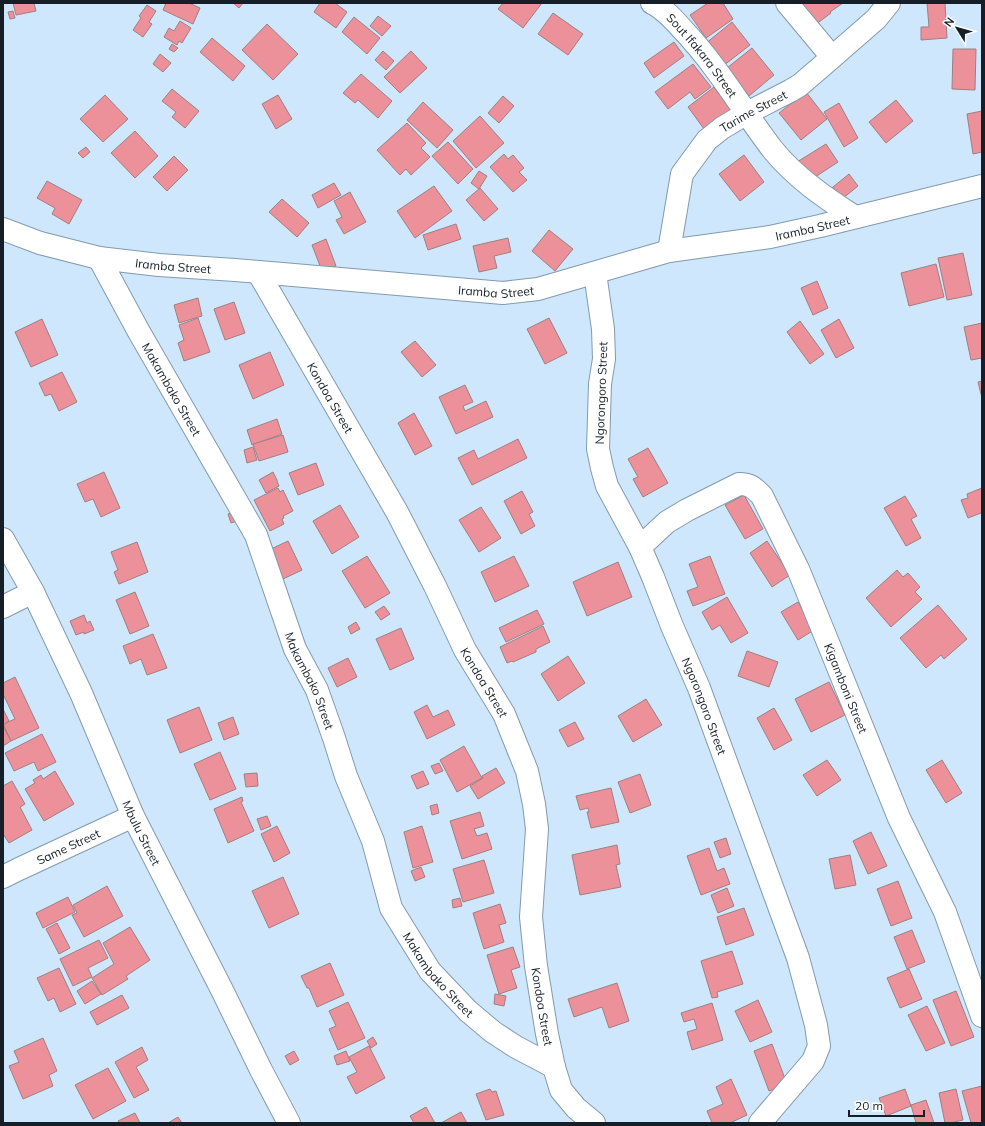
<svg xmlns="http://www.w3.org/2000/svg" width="985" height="1126" font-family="Mulish,sans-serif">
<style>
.building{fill:#ec919a;stroke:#9f7f81}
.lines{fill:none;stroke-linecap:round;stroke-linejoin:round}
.street-casing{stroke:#839aae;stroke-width:24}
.street{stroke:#fff;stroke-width:22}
.labels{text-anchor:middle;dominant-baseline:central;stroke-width:3;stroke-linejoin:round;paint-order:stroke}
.street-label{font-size:12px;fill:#161f27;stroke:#fff}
</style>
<rect width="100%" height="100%" fill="#cee7fd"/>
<!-- building -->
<g class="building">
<polygon points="13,3 34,3 36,11 16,15"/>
<polygon points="166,3 189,3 200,8 193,24 163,10"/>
<polygon points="233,3 243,3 239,8"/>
<polygon points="320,3 335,3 347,12 336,28 314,12"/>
<polygon points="503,3 542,3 523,28 498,9"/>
<polygon points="708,3 723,3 733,19 706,38 690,15"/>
<polygon points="799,3 843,3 830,12 831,13 815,25"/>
<polygon points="927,3 945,3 947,38 921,40 921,27 929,27"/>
<polygon points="147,5 156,11 149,22 152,24 143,37 133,30 141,18 139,16"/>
<polygon points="13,11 15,18 10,19 8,12"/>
<polygon points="553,13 583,34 568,55 538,34"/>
<polygon points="378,16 391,26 382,36 370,26"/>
<polygon points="354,17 380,38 367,54 342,32"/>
<polygon points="180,21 191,28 182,43 179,41 177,45 164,37 169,28 174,31"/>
<polygon points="732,22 750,45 723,66 705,44"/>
<polygon points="267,24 298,54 273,80 242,50"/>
<polygon points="212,38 245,66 233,81 200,52"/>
<polygon points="674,42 684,56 654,78 644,63"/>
<polygon points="172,44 178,48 174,52 169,49"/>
<polygon points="752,48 774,75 749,96 727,68"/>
<polygon points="953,49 976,49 975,90 952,89"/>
<polygon points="383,51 394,61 386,70 375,60"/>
<polygon points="411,51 427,68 400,93 384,77"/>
<polygon points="160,54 171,63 163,72 153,64"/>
<polygon points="693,64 711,87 695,99 690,92 668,109 655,92"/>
<polygon points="361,74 392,101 378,118 358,100 355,103 343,93"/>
<polygon points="714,87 733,113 707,133 688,107"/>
<polygon points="172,89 199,111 185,128 172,117 176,112 162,101"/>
<polygon points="806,92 827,119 801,140 779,113"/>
<polygon points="105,95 128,119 103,142 80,119"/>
<polygon points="278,95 292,119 276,129 262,104"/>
<polygon points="503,96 514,106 499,123 488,113"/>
<polygon points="896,100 913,121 886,143 869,122"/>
<polygon points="423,102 453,130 437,148 407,120"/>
<polygon points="839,103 858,138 844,147 824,112"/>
<polygon points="982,111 982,152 973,154 967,114"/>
<polygon points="480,116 504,143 476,168 453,141"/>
<polygon points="407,123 426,143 421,148 430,157 411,175 406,169 400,175 377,150"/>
<polygon points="135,131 158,156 135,178 111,153"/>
<polygon points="448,142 473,169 458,184 432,156"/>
<polygon points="826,144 838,162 809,181 797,162"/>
<polygon points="86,147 90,152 83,158 78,153"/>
<polygon points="504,154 508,159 513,155 524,168 519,172 527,180 513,192 490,167"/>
<polygon points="744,155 764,182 740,201 719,174"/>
<polygon points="174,156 188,170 167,191 153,177"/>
<polygon points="479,171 487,176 479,189 471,183"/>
<polygon points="849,174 858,186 837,203 828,191"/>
<polygon points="47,181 82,200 69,224 52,214 55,208 37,198"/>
<polygon points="334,183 341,195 318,208 312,195"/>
<polygon points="434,186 452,211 415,238 397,211"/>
<polygon points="480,188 498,209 484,221 466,200"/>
<polygon points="350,192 366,222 344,234 336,220 342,217 334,201"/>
<polygon points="282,199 309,223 297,237 269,212"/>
<polygon points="456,224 461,239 428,250 423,235"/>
<polygon points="549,230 573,249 555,271 532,251"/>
<polygon points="508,238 511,252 494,256 497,268 479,272 473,246"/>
<polygon points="326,239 336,266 322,271 312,245"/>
<polygon points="963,253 972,295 947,300 938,258"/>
<polygon points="936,264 944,297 909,306 901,273"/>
<polygon points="817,281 828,308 813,315 801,288"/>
<polygon points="198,298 202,316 179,323 174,305"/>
<polygon points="234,302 245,333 225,340 214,309"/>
<polygon points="198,318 210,352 184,361 178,343 184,340 179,325"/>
<polygon points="549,318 567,353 545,364 527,329"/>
<polygon points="42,319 58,355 31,367 15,332"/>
<polygon points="839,319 854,348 836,358 821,330"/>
<polygon points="800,321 824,354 810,364 787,332"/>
<polygon points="982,323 982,358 971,360 964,327"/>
<polygon points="415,341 436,365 422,377 401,352"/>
<polygon points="270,352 284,385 253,399 239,365"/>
<polygon points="62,372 77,402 59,411 51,394 45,396 39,383"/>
<polygon points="982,381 982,398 978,382"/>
<polygon points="465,385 473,402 463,406 465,411 486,401 493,417 456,434 439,397"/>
<polygon points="414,413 432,446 415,455 398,423"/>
<polygon points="277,419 282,434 252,445 247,430"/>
<polygon points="283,435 288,452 259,461 253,444"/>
<polygon points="518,439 527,458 472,485 458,458 474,450 478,459"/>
<polygon points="253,447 257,460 247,463 244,450"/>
<polygon points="648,448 668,483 643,497 633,479 638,477 628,459"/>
<polygon points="316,463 324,485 298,495 289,473"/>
<polygon points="104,472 120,508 101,517 93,499 85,502 77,484"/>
<polygon points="273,472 277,480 277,481 279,486 266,493 259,480"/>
<polygon points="278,488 280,492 283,490 293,511 283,516 284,518 282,519 284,524 270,531 254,500"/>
<polygon points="982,488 982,514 981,513 968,518 961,500 968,498 967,494"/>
<polygon points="522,491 533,512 529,514 535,526 521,534 504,501"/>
<polygon points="744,495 763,529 745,539 725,505"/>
<polygon points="905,496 917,516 911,519 921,538 906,546 884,508"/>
<polygon points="340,505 359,537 332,554 313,521"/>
<polygon points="481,507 501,538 479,552 459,520"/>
<polygon points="237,511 240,520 231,523 228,514"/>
<polygon points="288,541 302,570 283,579 269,550"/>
<polygon points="767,541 790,575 772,587 750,553"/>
<polygon points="137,542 148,572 119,584 114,572 118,570 111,552"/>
<polygon points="367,556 390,593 365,608 342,571"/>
<polygon points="514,556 529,586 495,602 481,572"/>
<polygon points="710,556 725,594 693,606 687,591 698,587 689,564"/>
<polygon points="618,562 632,597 587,616 573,582"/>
<polygon points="897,570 903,577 908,573 920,587 915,592 922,599 891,627 866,598"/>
<polygon points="135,592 149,626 130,634 116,600"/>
<polygon points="727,597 748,633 731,643 720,625 712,630 702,612"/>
<polygon points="798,602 814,630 798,640 781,612"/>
<polygon points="938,605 967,639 944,659 941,655 926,668 900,638"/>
<polygon points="384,606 390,614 381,620 375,612"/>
<polygon points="537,610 544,624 506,642 499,628"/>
<polygon points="84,615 87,623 90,621 94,630 84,634 84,632 76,635 70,621"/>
<polygon points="356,622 360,629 351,634 348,627"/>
<polygon points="543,626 550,642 536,649 536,652 513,662 512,661 507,663 500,647"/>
<polygon points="401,628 414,659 390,670 376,639"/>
<polygon points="153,634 167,668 147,675 141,659 130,664 123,646"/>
<polygon points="747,651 778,662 769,687 738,676"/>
<polygon points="568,656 585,683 558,701 541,674"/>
<polygon points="348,658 357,677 337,687 328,668"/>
<polygon points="15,677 39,728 11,741 3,724 15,719 3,694 3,683"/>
<polygon points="829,682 845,715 811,732 795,699"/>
<polygon points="646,699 662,725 633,742 618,716"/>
<polygon points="427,705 433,717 448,710 455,725 427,739 414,712"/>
<polygon points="199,707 212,740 180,753 167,720"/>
<polygon points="774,708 792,740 774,750 757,718"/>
<polygon points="3,709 9,721 3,725"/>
<polygon points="233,717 239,734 224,740 218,723"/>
<polygon points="575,722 584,739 568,747 559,730"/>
<polygon points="3,726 11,741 3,746"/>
<polygon points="42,734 56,762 38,771 34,762 14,771 5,753"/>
<polygon points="464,746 482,778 457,792 440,760"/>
<polygon points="220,752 236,789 210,800 194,764"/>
<polygon points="827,760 841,780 817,796 803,775"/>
<polygon points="942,760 962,793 946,803 926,770"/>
<polygon points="439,763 443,771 435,774 431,766"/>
<polygon points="496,768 505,783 478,799 470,786 483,778 482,776"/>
<polygon points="55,771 74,804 44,821 25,789 35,783 33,780 41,775 43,779"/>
<polygon points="423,771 429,784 417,789 411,776"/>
<polygon points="257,773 258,786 246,787 244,774"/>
<polygon points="640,774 651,805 630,813 618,782"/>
<polygon points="12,781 25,804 20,807 32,830 9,843 3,834 3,786"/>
<polygon points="611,788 619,822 591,828 587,812 589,812 588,808 580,810 576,796"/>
<polygon points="242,797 243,801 241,802 254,831 228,843 214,809"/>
<polygon points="437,804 439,813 432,815 430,806"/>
<polygon points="480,812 484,826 474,829 477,836 487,833 492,849 462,859 450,821"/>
<polygon points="267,816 271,826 261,830 257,819"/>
<polygon points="277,826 290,853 274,862 261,834"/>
<polygon points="422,826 433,862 413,868 404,832"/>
<polygon points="871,832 887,866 868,874 853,841"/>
<polygon points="726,838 731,854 720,858 714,842"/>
<polygon points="617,845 620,864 616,865 621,887 580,895 572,855"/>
<polygon points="709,848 717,871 724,868 730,884 701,895 687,856"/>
<polygon points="850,855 856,885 835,889 829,859"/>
<polygon points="484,860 494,893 463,902 453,869"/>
<polygon points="421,867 425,877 415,881 411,871"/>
<polygon points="283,877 299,914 269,928 252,891"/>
<polygon points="898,881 912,918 891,926 877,889"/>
<polygon points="107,886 123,916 84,937 72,915 77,913 73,905"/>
<polygon points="727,888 734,906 718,913 711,895"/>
<polygon points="68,897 75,912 43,928 36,913"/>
<polygon points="460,898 462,906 453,908 452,900"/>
<polygon points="500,904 506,923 499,925 504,942 484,949 473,913"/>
<polygon points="744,908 754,935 726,945 717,917"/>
<polygon points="57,923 70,948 59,954 46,929"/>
<polygon points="130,927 150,960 126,976 128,979 102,995 92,978 114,964 103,943"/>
<polygon points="912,930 925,962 907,969 894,937"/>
<polygon points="99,940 108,958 88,968 92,977 73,986 60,959"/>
<polygon points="513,947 520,967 511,970 517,988 499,994 487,955"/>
<polygon points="732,951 743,984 717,992 718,997 712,998 701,961"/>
<polygon points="330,963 344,995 317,1007 309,988 307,988 301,976"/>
<polygon points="59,968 76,1004 60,1012 54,998 48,1001 37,978"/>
<polygon points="909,969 922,999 900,1008 887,978"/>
<polygon points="92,981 101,994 85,1004 77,991"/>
<polygon points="617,983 629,1021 609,1028 602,1007 574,1017 568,999"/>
<polygon points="956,991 974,1037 951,1046 933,1000"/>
<polygon points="495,994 506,996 504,1006 494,1004"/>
<polygon points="122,995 129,1008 97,1025 90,1012"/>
<polygon points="758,1000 772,1032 750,1042 735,1011"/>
<polygon points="348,1002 365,1038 338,1050 329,1029 336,1026 329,1011"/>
<polygon points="712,1003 723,1040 692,1050 687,1032 697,1029 694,1019 684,1022 681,1013"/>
<polygon points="927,1006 945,1043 926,1051 908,1015"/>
<polygon points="373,1037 377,1044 371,1048 367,1041"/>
<polygon points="43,1038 57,1071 49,1075 53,1086 23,1099 9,1066 19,1062 14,1051"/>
<polygon points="772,1044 787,1084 769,1091 754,1051"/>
<polygon points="369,1046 385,1078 356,1094 347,1077 357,1072 349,1057"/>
<polygon points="142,1047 148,1060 136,1067 149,1090 134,1098 115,1062"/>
<polygon points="294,1051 299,1060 290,1065 285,1056"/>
<polygon points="346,1051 350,1061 337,1065 334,1056"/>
<polygon points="108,1068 126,1101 93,1119 75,1085"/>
<polygon points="731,1079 747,1115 730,1123 712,1123 707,1111 723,1104 716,1087"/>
<polygon points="982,1086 982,1123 971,1123 962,1091"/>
<polygon points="490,1089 492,1092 496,1091 504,1115 486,1120 476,1094"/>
<polygon points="905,1089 911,1106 886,1116 879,1098"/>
<polygon points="956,1089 963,1120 950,1123 945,1123 939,1093"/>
<polygon points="926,1100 934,1123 916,1123 911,1105"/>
<polygon points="426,1107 435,1123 414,1123 410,1116"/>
<polygon points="461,1112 467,1123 441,1123"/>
<polygon points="135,1113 140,1123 119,1123 118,1121"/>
<polygon points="178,1117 182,1123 168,1123"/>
</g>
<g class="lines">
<defs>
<g id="street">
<path id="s1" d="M652,3C665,9 675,21 684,31C718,67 743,111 773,150C795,177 825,198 855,217"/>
<polyline points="787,3 832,57"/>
<path id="s2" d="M3,229L40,243L99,258L159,265L235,270L503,293L538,289L669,251L770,237L820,226L982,186"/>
<path id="s3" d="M669,251L682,174L707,140L722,128L747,113L790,91L800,85L821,67L876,19L889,3"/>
<path id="s4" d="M99,258L139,332L256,535L295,649L317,690L334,738L346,776L373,841L391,908L430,971L468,1011L493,1032L516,1047L554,1067"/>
<path id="s5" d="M258,272L397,512L435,586L465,650L504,714L527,771L534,804L537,829L531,917L536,966L547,1034L554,1067L561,1090L576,1108L594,1123"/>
<path id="s6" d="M595,273L603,329L604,359L600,384L598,449L602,468L607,486L640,547L653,577L672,626L699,688L798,958L816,1025L819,1046L813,1061L760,1123"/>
<path id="s7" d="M3,539L33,592L81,693L133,816L222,990L261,1070L289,1123"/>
<path id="s8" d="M640,547L667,522L687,510L739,484C751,484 754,488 762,496L798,569L829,645L899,818L945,912L982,1016"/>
<polyline points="3,607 33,592"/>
<path id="s9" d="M3,877L19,869L133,816"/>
</g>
</defs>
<!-- street casing -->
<use href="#street" class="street-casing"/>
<!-- street -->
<use href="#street" class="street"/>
</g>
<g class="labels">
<!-- street labels -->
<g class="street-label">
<text stroke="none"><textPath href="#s1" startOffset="73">Sout Ifakara Street</textPath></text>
<text stroke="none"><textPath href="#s3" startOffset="175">Tarime Street</textPath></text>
<text stroke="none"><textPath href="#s2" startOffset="823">Iramba Street</textPath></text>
<text stroke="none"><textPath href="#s2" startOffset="175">Iramba Street</textPath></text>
<text stroke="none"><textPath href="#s2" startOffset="499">Iramba Street</textPath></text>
<text stroke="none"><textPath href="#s4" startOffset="150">Makambako Street</textPath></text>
<text transform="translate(601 393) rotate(-88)">Ngorongoro Street</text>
<text stroke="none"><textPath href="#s5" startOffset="145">Kondoa Street</textPath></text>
<text stroke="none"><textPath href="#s4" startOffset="474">Makambako Street</textPath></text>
<text stroke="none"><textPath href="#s5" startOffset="469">Kondoa Street</textPath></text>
<text stroke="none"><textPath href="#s8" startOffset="355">Kigamboni Street</textPath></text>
<text stroke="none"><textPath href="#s6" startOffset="456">Ngorongoro Street</textPath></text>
<text stroke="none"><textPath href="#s7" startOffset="325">Mbulu Street</textPath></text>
<text stroke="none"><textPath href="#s9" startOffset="72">Same Street</textPath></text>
<text stroke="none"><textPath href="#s4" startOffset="798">Makambako Street</textPath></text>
<text stroke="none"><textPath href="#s5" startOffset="805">Kondoa Street</textPath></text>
</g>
</g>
<!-- border -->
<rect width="985" height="1126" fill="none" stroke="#161f27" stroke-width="8"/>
<!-- north arrow -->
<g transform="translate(957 28) rotate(307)" stroke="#ffffff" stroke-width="3" paint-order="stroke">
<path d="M0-3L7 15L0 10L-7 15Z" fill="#161f27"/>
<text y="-6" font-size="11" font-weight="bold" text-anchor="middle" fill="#161f27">N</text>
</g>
<!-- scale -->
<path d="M849 1110v6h75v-6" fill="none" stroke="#161f27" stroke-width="2"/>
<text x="855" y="1110" font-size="12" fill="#161f27" stroke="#ffffff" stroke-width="3" paint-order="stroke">20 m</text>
</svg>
